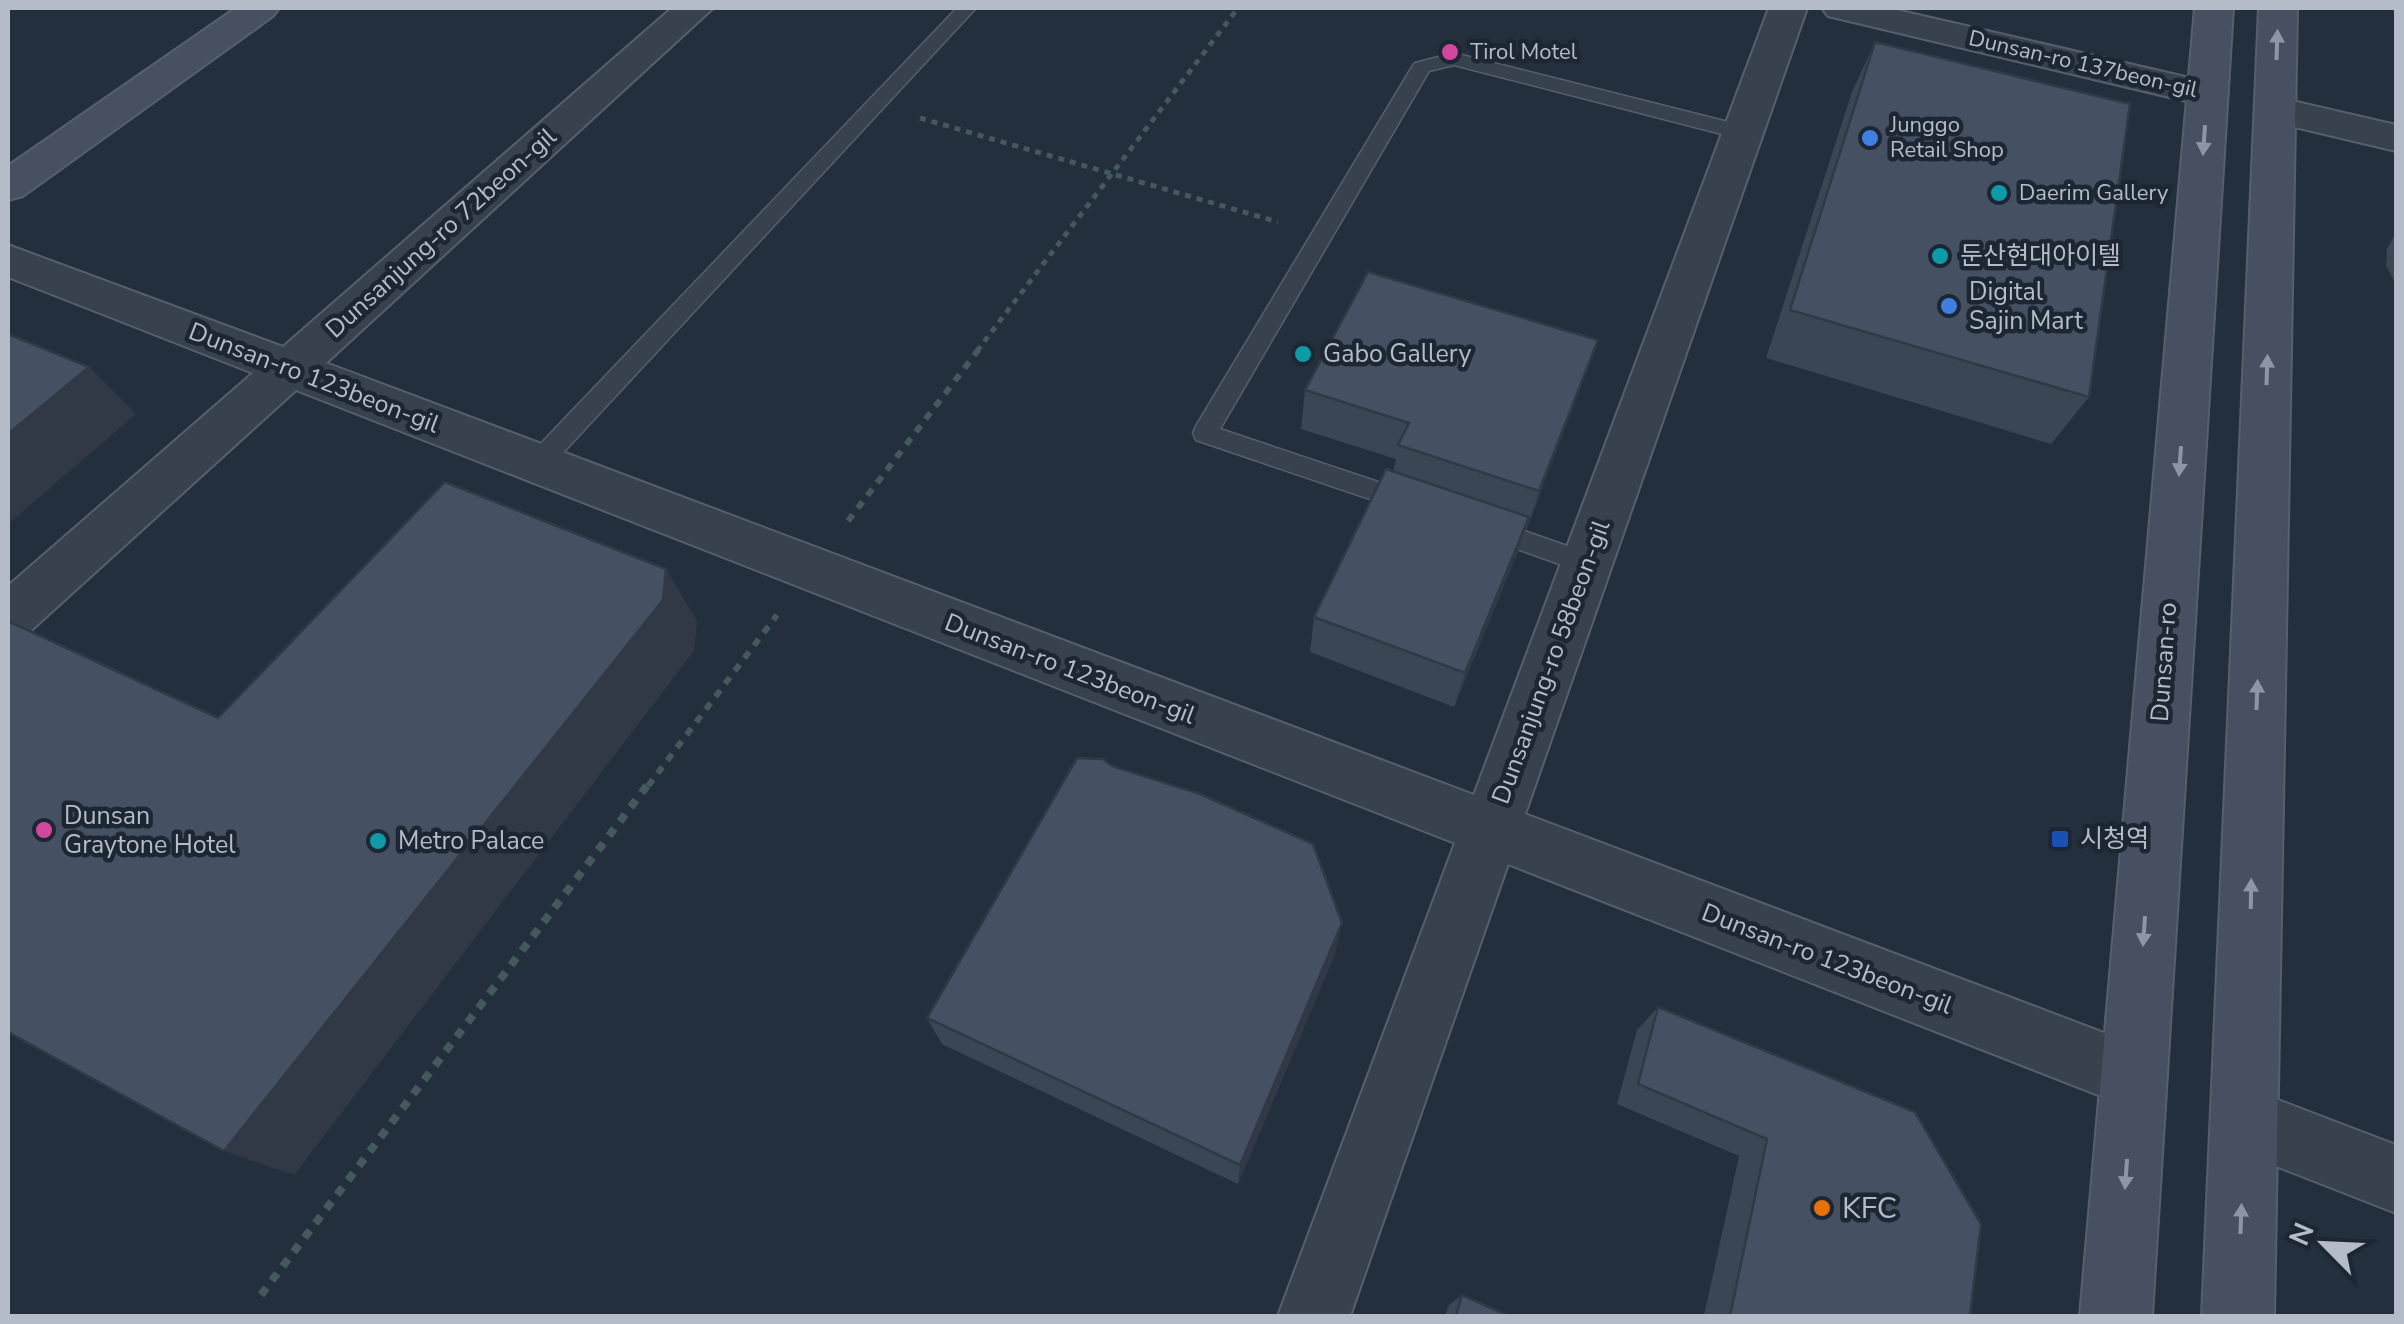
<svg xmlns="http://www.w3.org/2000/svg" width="2404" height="1324" font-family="'Nunito Sans','Noto Sans KR',sans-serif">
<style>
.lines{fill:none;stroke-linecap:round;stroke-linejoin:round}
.lane-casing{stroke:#565f6c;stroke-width:3}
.street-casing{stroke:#565f6c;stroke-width:4}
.secondary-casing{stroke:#565f6c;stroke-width:4}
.path-far2{stroke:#44595c;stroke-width:5;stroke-dasharray:6 6;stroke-linecap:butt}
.path-far1{stroke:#44595c;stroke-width:6;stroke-dasharray:8 8;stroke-linecap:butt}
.path{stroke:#44595c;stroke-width:8;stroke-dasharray:9 9;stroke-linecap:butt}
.lane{fill:#38414e;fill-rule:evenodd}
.street{fill:#38414e;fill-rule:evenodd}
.secondary{fill:#465061;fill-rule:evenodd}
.wall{fill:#3b4654}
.shaded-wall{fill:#303945}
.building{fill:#455162;stroke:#303945;stroke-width:2.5}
.oneway{fill:#8e96a5}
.hotel-dot{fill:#d1479c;stroke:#1d2633;stroke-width:4}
.shop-dot{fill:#3f7fe0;stroke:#1d2633;stroke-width:4}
.culture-dot{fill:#0f9aa8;stroke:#1d2633;stroke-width:4}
.transit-dot{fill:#1a4fb4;stroke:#1d2633;stroke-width:4}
.food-dot{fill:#e8710a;stroke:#1d2633;stroke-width:4}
.labels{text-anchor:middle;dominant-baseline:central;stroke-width:9;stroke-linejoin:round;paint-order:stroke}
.far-poi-label{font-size:22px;fill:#b4bcc9;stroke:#1d2633;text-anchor:start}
.far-street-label{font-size:22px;fill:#b4bcc9;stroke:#1d2633}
.street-label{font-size:25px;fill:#b4bcc9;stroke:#1d2633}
.poi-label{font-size:25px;fill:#b4bcc9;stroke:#1d2633;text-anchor:start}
.near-poi-label{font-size:30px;fill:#b4bcc9;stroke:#1d2633;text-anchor:start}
</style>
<rect width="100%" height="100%" fill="#242f3e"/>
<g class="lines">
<defs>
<g id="lane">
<polygon points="957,8 976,8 546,471 528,471 525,464 528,457"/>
<polygon points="1454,53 1748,127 1751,132 1741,139 1454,65 1429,71 1220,429 1417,495 1421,502 1417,509 1408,512 1196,440 1193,433 1196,426 1412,67 1415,63"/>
<polygon points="1487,518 1596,556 1600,563 1596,570 1587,574 1478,535 1474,528 1478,521"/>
</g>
<g id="street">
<polygon points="672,8 713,8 326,363 1474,795 1769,8 1807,8 1525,814 2157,1053 2167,1076 2157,1099 2134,1109 1508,864 1350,1316 1278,1316 1455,843 296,390 27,634 8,640 8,586 253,373 8,277 8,245 283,347"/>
<polygon points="1822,8 1888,8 2207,82 2221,85 2227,94 2221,103 2207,106 1828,16"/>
<polygon points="2275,97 2396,125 2396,151 2261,119 2255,110 2261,101"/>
<polygon points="2244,1087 2396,1145 2396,1213 2220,1144 2211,1120 2220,1096"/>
</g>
<g id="secondary">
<polygon points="236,8 279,8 273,16 23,196 8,200 8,166"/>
<polygon points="2195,8 2233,8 2152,1316 2080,1316"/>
<polygon points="2259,8 2297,8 2274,1316 2202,1316"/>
</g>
</defs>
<!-- lane casing -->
<use href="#lane" class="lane-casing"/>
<!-- street casing -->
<use href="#street" class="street-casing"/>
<!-- secondary casing -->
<use href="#secondary" class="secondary-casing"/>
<!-- path-far2 -->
<g class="path-far2">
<polyline points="920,118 1278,222"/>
<polyline points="977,351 1238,8"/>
</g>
<!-- path-far1 -->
<g class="path-far1">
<polyline points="848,521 979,349"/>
<polyline points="648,786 777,615"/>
</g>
<!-- path -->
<polyline class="path" points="261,1295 649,783"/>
<!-- lane -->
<use href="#lane" class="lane"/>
<!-- street -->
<use href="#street" class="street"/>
<!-- secondary -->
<use href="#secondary" class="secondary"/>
</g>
<!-- wall -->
<g class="wall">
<polygon points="1875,42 2089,397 2051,444 1766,358 1852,92"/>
<polygon points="2396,233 2396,294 2396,284 2386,266 2387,249"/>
<polygon points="1598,340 1517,554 1454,707 1310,652 1314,617 1393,472 1396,459 1301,429 1305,390"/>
<polygon points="1335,954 1238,1184 942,1044 927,1018"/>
<polygon points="1658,1007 1970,1316 1704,1316 1739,1156 1617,1104 1637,1030"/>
<polygon points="1462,1295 1509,1316 1445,1316 1449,1305"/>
</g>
<!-- shaded-wall -->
<g class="shaded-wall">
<polygon points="1598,340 1584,379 1527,529 1539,491"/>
<polygon points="89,367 136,414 8,524 8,434"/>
<polygon points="1529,517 1517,554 1454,707 1465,673"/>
<polygon points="666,569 697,621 694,651 294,1175 224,1151"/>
<polygon points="1342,923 1335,954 1238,1184 1240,1165"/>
</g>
<!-- building -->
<g class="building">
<polygon points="1875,42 2130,104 2089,397 1790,310"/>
<polygon points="1368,272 1598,340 1539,491 1398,445 1409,423 1305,390"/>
<polygon points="8,334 89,367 8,434"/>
<polygon points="1386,469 1529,517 1465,673 1314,617"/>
<polygon points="445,482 666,569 663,600 224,1151 8,1032 8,621 218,718"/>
<polygon points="1077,758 1103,759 1112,766 1200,794 1313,844 1342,923 1240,1165 927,1018"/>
<polygon points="1658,1007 1915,1112 1981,1224 1970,1316 1730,1316 1767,1139 1638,1084"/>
<polygon points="1462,1295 1509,1316 1456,1316"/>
</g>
<!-- one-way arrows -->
<defs><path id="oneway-solid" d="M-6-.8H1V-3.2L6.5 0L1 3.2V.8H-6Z" transform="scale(2.5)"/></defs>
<g class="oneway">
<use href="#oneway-solid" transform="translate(2277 45) rotate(-88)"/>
<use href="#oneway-solid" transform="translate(2204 140) rotate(94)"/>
<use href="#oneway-solid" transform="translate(2267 370) rotate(-88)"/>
<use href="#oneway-solid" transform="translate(2180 461) rotate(94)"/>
<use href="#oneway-solid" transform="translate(2257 695) rotate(-88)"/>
<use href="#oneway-solid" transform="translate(2251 894) rotate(-89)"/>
<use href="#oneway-solid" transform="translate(2144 931) rotate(94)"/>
<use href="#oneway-solid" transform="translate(2126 1174) rotate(94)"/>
<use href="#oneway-solid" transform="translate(2241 1219) rotate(-88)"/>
</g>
<!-- markers -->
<g class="hotel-dot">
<circle cx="1450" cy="52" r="10"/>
<circle cx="44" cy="830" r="10"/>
</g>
<g class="shop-dot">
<circle cx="1870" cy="138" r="10"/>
<circle cx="1949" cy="306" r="10"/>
</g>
<g class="culture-dot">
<circle cx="1999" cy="193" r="10"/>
<circle cx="1940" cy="256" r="10"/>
<circle cx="1303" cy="354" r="10"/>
<circle cx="378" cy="841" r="10"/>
</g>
<rect class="transit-dot" x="2050" y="829" width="20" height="20" rx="5"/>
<circle class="food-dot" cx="1822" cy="1208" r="10"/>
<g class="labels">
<!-- far-poi labels -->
<g class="far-poi-label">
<text x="1470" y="52">Tirol Motel</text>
<text x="1890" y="125">Junggo<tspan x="1890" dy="25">Retail Shop</tspan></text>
<text x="2019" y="193">Daerim Gallery</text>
</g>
<!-- far-street labels -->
<g class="far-street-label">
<text transform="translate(2083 64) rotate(13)">Dunsan-ro 137beon-gil</text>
</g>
<!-- street labels -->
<g class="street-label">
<text transform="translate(441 233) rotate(-42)">Dunsanjung-ro 72beon-gil</text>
<text transform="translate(314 378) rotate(21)">Dunsan-ro 123beon-gil</text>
<text transform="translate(1551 662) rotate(-70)">Dunsanjung-ro 58beon-gil</text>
<text transform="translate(2164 662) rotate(-86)">Dunsan-ro</text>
<text transform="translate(1070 669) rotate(21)">Dunsan-ro 123beon-gil</text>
<text transform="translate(1827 959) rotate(21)">Dunsan-ro 123beon-gil</text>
</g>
<!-- poi labels -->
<g class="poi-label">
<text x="1960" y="256">둔산현대아이텔</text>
<text x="1969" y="292">Digital<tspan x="1969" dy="29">Sajin Mart</tspan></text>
<text x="1323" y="354">Gabo Gallery</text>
<text x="64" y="816">Dunsan<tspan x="64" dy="29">Graytone Hotel</tspan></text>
<text x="2080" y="839">시청역</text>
<text x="398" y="841">Metro Palace</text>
</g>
<!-- near-poi labels -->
<g class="near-poi-label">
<text x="1842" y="1208">KFC</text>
</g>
</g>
<!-- border -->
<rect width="2404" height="1324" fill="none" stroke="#b4bcc9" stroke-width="20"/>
<!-- north arrow -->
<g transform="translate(2324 1244) rotate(294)" stroke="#1d2633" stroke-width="8" paint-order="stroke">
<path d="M0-8L18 38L0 25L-18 38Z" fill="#b4bcc9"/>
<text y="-15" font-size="28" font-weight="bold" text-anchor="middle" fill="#b4bcc9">N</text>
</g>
</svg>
